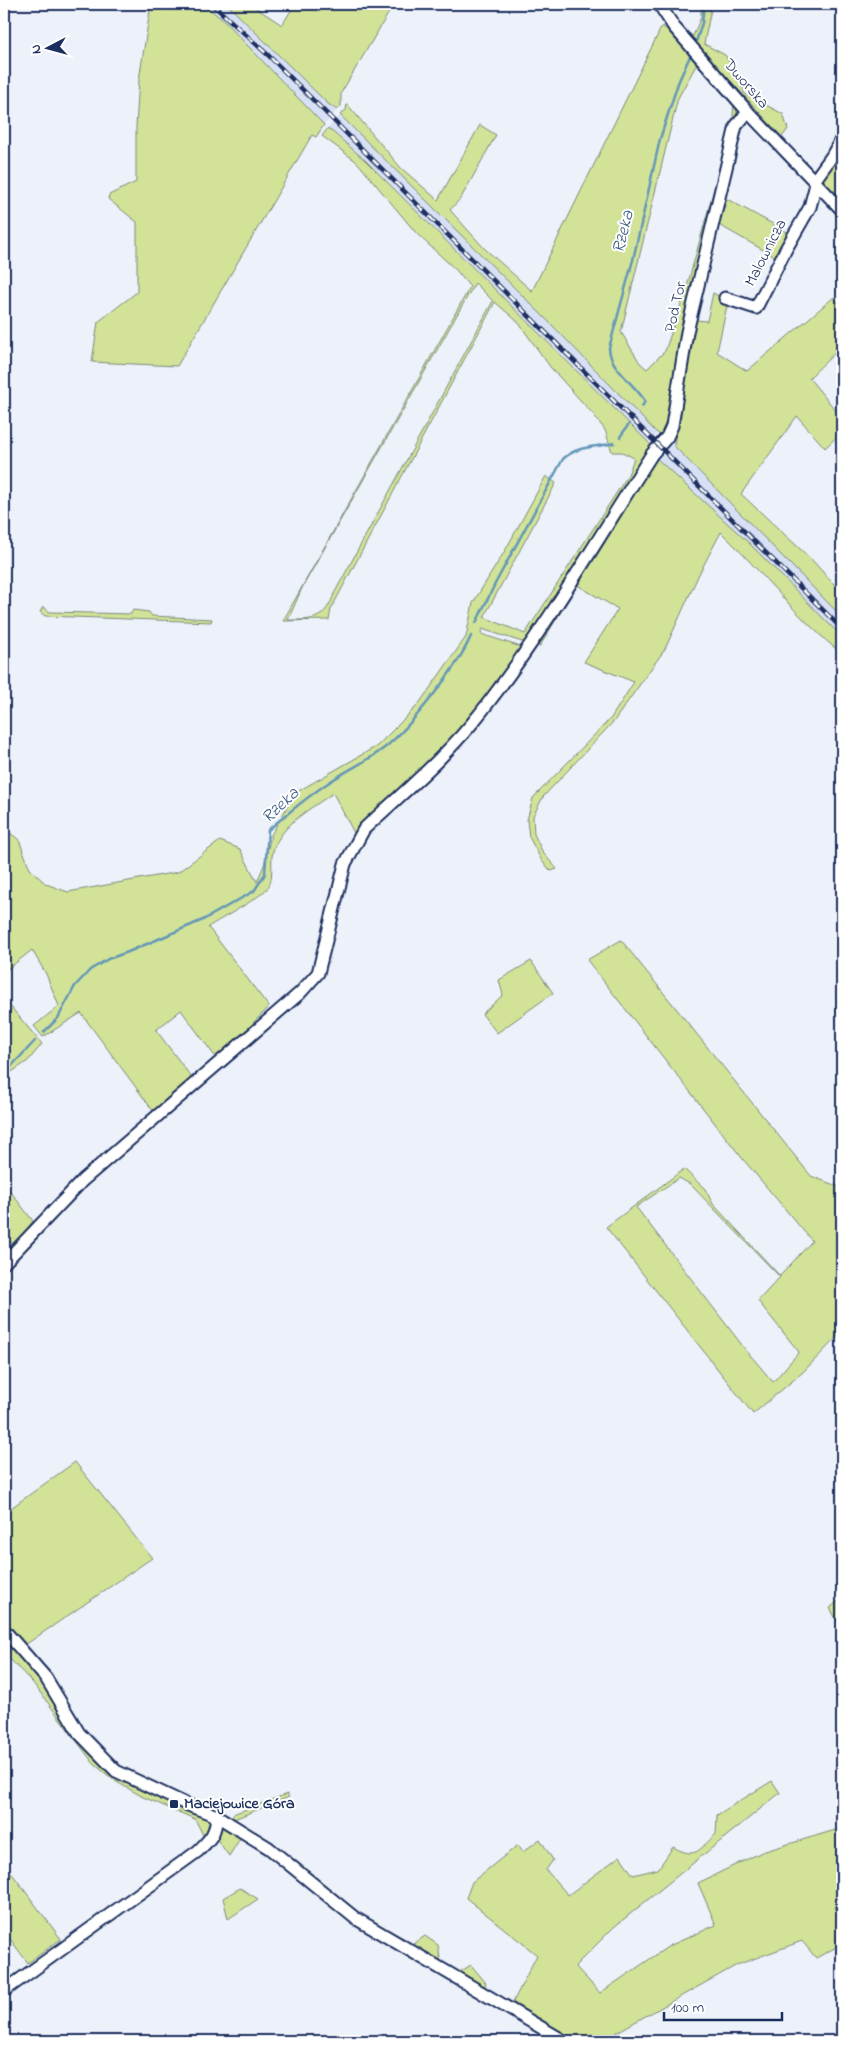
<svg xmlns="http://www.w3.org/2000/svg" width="846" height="2045" font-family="'Indie Flower',sans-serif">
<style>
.built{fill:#d8e0f5}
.green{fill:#d2e397;stroke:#76897a;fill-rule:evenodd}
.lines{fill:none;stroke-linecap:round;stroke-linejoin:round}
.stream{stroke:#6496b9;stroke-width:2.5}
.minor-casing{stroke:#1b2f5e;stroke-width:15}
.minor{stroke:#fff;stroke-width:11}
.rail-casing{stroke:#1b2f5e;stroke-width:4.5}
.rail{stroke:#fff;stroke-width:2.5;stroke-dasharray:8;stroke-linecap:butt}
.poi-dot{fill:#1b2f5e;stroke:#fff;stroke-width:2}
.labels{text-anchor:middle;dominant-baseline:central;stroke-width:4;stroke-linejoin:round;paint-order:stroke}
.street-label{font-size:16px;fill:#1b2f5e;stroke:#fff}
.poi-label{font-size:16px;font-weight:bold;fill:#1b2f5e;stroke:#fff;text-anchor:start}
.water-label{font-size:18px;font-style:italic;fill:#395a84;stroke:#fff}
</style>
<rect width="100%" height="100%" fill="#edf1fa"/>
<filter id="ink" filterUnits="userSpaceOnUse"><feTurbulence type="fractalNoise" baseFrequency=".02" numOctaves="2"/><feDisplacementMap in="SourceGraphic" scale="10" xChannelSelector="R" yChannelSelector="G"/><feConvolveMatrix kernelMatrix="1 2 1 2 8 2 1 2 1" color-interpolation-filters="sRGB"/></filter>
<g filter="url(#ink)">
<!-- built -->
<g class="built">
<polygon points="204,4 227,4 336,111 324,125 225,22"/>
<polygon points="340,116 427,199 658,433 649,442 365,160 328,128"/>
<polygon points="673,436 842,603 842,645 656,457"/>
</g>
<!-- green -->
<g class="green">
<polygon points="151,4 204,4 225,22 324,125 316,137 312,135 177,366 92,362 98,322 137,292 137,222 108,199 109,195 136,182 136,126 139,80"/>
<polygon points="227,4 250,4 282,25 295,4 394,4 341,93 341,106 337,110 328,104"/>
<polygon points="701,4 712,4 704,44 725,55 739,78 745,94 783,114 788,129 782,137 684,30 693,36 701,17"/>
<polygon points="662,26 691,49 699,60 678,98 621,332 640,363 647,369 665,351 686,290 721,164 733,117 734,100 737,113 717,189 663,437 656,432 551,324 340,115 346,110 347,104 401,168 438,200 480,125 496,135 461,198 450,210 484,248 532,291"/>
<path d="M328,128L365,160L654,448L527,639L522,642L482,629L481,634L521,647V652L455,739L371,814L354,833L333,793C311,809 282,823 273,851C270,862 274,875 269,886C264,896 220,919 208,927L269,1007L217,1059L181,1010L156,1030L192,1078L154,1112L81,1013L43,1037L34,1026L59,1006L46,974L32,950L4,972V828L19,840L30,869L46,884L68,892L178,872L220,841L240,849L257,882L264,865L271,835L295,793L377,746L418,705L466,637L473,603L506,549L546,476L556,483L484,617L525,634L628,475L634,458L622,452H612L605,430L593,414L551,368L518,322L495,302L331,609L329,620L283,621L470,287L456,270L417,234L357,162L322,136ZM475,283L493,301L335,592C324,620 316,620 288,620L302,588Z"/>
<path d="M842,150V206L821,183C823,172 831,155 842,150Z"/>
<polygon points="727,199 791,234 779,259 719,225"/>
<polygon points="713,293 728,301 717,352 747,371 834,297 842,308 842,346 809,378 842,418 842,432 825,448 797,416 741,494 811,559 842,593 842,617 674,446 686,361 696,320 707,321"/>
<path d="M655,457L748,542L842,637V654C797,618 762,572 721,532L699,574L665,649L614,721L543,797L533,816L534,834L543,853L557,869L551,871L542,861L529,837L527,820L533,798L611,718L634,682L584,662L618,609L577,585L540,646L534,645Z"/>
<polygon points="43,607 50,612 131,614 133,610 149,612 152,616 212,619 211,622 45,616 40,612"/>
<path d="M621,940L811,1176L842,1188V1332L803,1372L753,1414L606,1227L684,1169L705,1189L713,1204L780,1276L812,1241L742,1158L587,960ZM679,1178L690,1184L780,1277L758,1301L799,1352L773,1382L745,1349L636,1207Z"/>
<polygon points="531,961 553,993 497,1033 482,1014 503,995 499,980"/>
<polygon points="4,999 42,1044 28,1061 4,1077"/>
<polygon points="4,1183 33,1221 14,1246 4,1234"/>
<polygon points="75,1462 152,1558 22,1647 4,1626 4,1513"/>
<polygon points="842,1598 842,1630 830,1608"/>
<polygon points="4,1639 29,1666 92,1754 168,1800 167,1802 209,1819 213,1826 208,1838 157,1876 204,1837 195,1819 143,1797 115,1781 94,1764 33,1683 4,1653"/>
<path d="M772,1781L780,1793L614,1927L575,1966L600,1993L669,1946L716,1925L698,1883L762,1852L842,1828V1944L816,1958L802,1941L737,1965L617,2032V2041H577L511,2006L537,1955L466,1898L472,1882L518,1845L523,1852L540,1839L553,1860L546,1870L568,1895L620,1856L633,1875L658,1869L673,1847C697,1860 698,1850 716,1834L717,1815Z"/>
<polygon points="287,1794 289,1797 234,1819 296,1861 363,1916 407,1940 403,1943 356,1916 231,1821 233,1814"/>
<polygon points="221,1823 241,1837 229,1856 216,1838"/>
<polygon points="4,1863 61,1939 28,1963 4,1931"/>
<polygon points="240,1888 258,1899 228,1919 223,1898"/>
<polygon points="425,1936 438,1945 441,1964 410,1946"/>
<polygon points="471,1965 486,1983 484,1989 458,1973"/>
</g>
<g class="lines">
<!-- stream -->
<g class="stream">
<polyline points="696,42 702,23 704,4"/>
<path d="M642,407L645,401C634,383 610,369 609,348L633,260L660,139L678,83L690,56"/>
<polyline points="620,437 629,424"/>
<path d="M476,623L496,582L563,459C578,445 595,448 614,443"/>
<path d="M44,1032L58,1018L75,986L90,970L108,959L128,952L203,920L254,891L265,874L268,830C288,813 308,796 331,781C348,770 367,761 383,749C410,728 458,667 471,636"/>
<polyline points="4,1074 35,1041"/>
</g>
<defs>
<g id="minor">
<polyline points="659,4 674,27 748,112 842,210"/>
<polyline points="814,181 832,156 842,138"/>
<polyline points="725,298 756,308 786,249 810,207 816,184"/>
<path d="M4,1263L83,1180L300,993L318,973L345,864L364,829C405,791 448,755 482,711C545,630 597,540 652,454L667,437L672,426L687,332L736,126L748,112"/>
<polyline points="4,1630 46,1678 79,1733 116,1771 188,1805 217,1816 269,1848 355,1918 564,2041"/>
<path d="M4,1991L198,1851C211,1838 215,1835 217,1816"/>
</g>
</defs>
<!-- minor casing -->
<use href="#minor" class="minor-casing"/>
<!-- minor -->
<use href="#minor" class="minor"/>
<defs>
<polyline id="rail" points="212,4 268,55 842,629"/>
</defs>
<!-- rail casing -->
<use href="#rail" class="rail-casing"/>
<!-- rail -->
<use href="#rail" class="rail"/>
</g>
</g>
<!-- markers -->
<rect class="poi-dot" x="169" y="1799" width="10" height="10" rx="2.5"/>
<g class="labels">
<!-- street labels -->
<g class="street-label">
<text transform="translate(746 84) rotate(49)">Dworska</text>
<text transform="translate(766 253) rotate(-63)">Malownicza</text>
<text transform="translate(676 307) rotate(-77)">Pod Tor</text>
</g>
<!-- poi labels -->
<g class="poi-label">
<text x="184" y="1804">Maciejowice Góra</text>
</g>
<!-- water labels -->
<g class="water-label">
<text transform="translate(624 232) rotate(-76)">Rzeka</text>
<text transform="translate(281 806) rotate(-43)">Rzeka</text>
</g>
</g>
<!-- margin -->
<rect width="846" height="2045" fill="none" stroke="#fff" stroke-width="20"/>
<rect x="10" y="10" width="826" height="2025" fill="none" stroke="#1b2f5e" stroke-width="2" filter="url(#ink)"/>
<!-- north arrow -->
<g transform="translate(48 48) rotate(264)" stroke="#ffffff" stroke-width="4" paint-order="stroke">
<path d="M0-4L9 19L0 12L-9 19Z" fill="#1b2f5e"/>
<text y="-8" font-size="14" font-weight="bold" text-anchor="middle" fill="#1b2f5e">N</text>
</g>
<!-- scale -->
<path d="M664 2012v8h118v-8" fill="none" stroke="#1b2f5e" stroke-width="2.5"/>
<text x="671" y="2012" font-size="15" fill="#1b2f5e" stroke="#ffffff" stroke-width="4" paint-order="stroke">100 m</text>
</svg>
